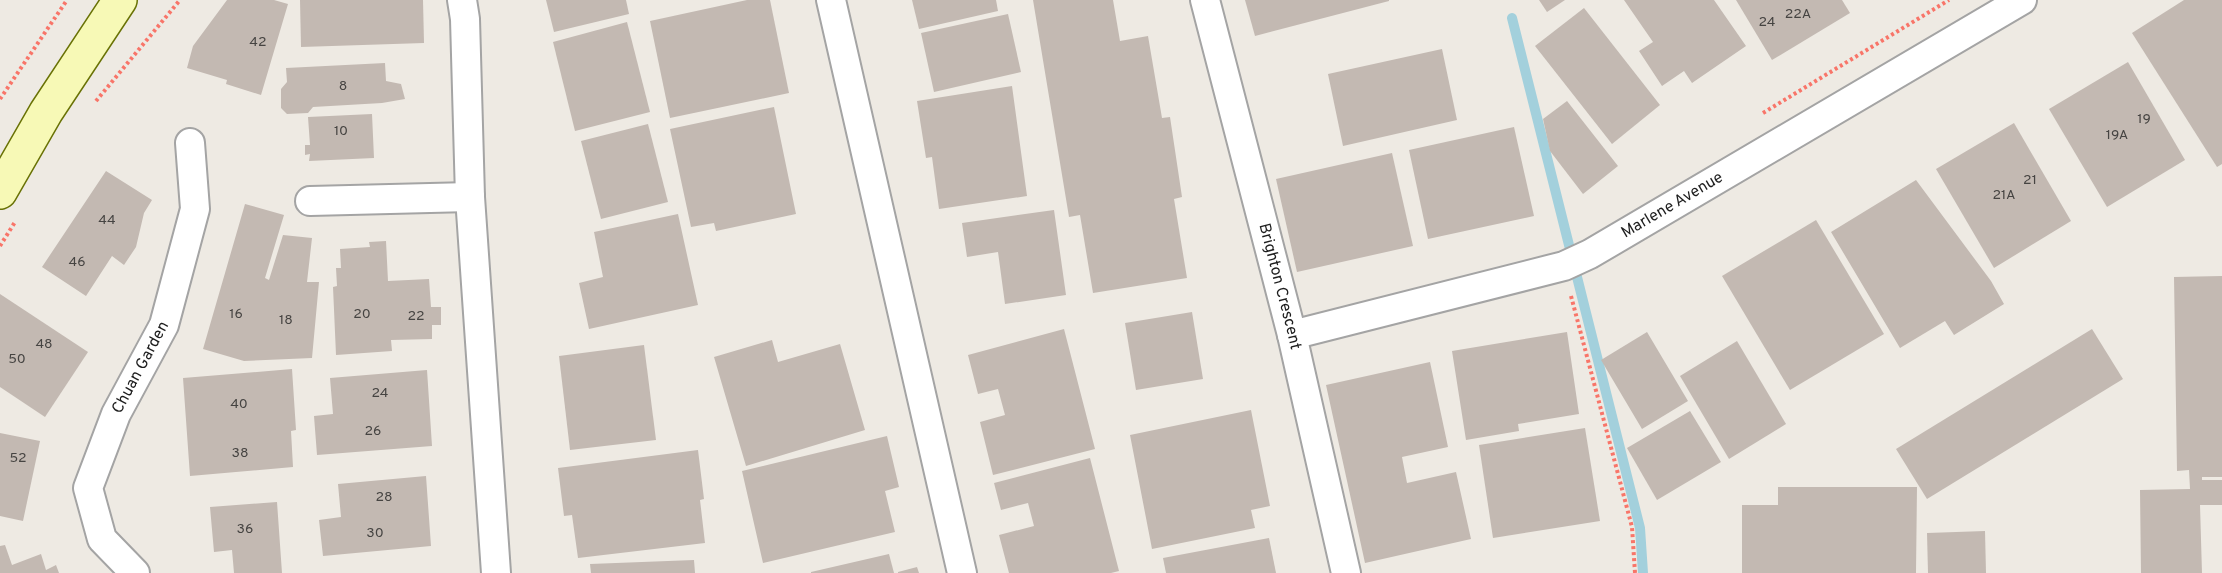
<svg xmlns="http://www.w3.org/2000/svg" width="2222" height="573" font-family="Overpass,sans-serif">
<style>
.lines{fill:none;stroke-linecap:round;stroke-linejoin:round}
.stream{stroke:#a3d0dc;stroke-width:10}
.building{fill:#c3b9b2}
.street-casing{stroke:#a4a4a4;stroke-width:32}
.secondary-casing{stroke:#697205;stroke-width:36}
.path{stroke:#f87569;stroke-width:4;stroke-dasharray:3 3;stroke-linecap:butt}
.street{stroke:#fff;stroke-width:28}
.secondary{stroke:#f7f9b6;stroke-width:33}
.labels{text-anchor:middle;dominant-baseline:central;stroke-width:6;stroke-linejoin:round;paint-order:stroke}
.number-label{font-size:14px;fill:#464442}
.street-label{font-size:16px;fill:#1d1d1d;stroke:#fff}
</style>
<rect width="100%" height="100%" fill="#eeeae3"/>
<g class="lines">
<!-- stream -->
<polyline class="stream" points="1512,18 1640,528 1643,573"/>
</g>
<!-- building -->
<g class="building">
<polygon points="227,0 274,0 288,4 261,95 226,84 227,80 187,68 193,46"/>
<polygon points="300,0 423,0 424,43 301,47"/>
<polygon points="546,0 626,0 629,14 554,32"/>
<polygon points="747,0 770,0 789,93 670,118 650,21"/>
<polygon points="912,0 996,0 998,11 919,29"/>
<polygon points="1033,0 1113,0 1120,41 1148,36 1162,118 1170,117 1182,197 1174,199 1187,278 1093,293 1080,215 1069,217"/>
<polygon points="1245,0 1389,0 1389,1 1255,36"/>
<polygon points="1539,0 1565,0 1547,12"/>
<polygon points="1624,0 1714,0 1746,46 1692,83 1684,71 1662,86 1639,51 1653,42"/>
<polygon points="1736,0 1842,0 1850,13 1772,60"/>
<polygon points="2184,0 2222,0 2222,164 2217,167 2132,33"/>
<polygon points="1584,8 1660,105 1612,144 1535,46"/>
<polygon points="1008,14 1021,72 934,92 921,33"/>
<polygon points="627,22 650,112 575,131 553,42"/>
<polygon points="1442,49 1457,120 1343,146 1328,74"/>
<polygon points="2128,62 2185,160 2107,207 2049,109"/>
<polygon points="385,63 386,81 401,84 405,99 382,103 313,107 308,113 287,114 281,108 281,89 287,82 286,68"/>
<polygon points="1012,86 1027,196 939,209 932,157 926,158 917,101"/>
<polygon points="1567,101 1618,166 1583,194 1550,151 1543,119"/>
<polygon points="774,107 796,214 716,231 714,223 691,227 670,129"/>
<polygon points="372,114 374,158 309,161 310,154 305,155 305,145 310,145 308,117"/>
<polygon points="2014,123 2071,221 1994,268 1936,169"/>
<polygon points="648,124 668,202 601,219 581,141"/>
<polygon points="1514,127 1534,216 1428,239 1409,150"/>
<polygon points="1392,153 1413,246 1297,272 1276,179"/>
<polygon points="106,171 152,200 144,213 136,247 124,265 112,256 86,296 42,267"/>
<polygon points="1916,180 1991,281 2004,304 1954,335 1945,321 1900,348 1831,232"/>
<polygon points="245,204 284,215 265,278 269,280 283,235 312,238 307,282 319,282 312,358 244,361 203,349"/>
<polygon points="1054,210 1066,295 1005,304 998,252 967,257 962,223"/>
<polygon points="678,214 698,305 589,329 579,283 603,277 594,232"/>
<polygon points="1816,220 1884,334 1790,390 1722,276"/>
<polygon points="386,241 388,281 429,279 431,307 441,307 441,325 432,325 432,339 391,340 392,351 336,355 333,287 337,286 336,268 341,268 340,249 370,247 369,242"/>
<polygon points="2222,276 2222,477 2202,477 2202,480 2222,480 2222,505 2200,505 2202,573 2141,573 2140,490 2190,489 2189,470 2177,471 2174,277"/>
<polygon points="0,294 88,352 45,417 0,387"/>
<polygon points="1192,312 1203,379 1136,390 1125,323"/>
<polygon points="1064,329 1095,449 993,475 980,422 1005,415 998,389 978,394 968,355"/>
<polygon points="2092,329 2123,379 1927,499 1896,449"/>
<polygon points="1567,332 1579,414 1518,424 1519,431 1466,440 1452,351"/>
<polygon points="1647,332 1688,401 1642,429 1601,360"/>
<polygon points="772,340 778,362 840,344 865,430 746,466 714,357"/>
<polygon points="1737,341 1786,424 1729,459 1680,376"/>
<polygon points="644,345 656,440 570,450 559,356"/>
<polygon points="1430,362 1448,447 1402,457 1407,483 1456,472 1471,539 1365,563 1326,385"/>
<polygon points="292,369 296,430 291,431 293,467 190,476 183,378"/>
<polygon points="427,370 432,446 317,455 314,416 333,414 330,378"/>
<polygon points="1251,410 1270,506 1251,510 1255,528 1152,549 1130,435"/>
<polygon points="1690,411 1721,462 1657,500 1627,448"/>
<polygon points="1585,428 1600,521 1493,538 1479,445"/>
<polygon points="0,433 40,441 23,521 0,516"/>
<polygon points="887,436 899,487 885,491 895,532 763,563 742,471"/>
<polygon points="698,450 704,499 700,500 705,543 578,558 572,515 564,516 558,468"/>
<polygon points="1090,458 1119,571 1111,573 1009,573 999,535 1034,526 1028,503 1001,510 994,483"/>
<polygon points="426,476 431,546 323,556 319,520 341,517 338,484"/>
<polygon points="1778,487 1917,487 1916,573 1742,573 1742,505 1778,505"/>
<polygon points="277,502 282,573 234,573 232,550 214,552 210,507"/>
<polygon points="1985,531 1986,573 1928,573 1927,533"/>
<polygon points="1269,538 1276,573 1166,573 1163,558"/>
<polygon points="5,545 12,565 41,554 46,570 56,565 59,573 0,573 0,546"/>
<polygon points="889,554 894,573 811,573 811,572"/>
<polygon points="694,560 695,573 591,573 590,564"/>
<polygon points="917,567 919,573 898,573 898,572"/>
</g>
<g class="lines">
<defs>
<g id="street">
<polyline points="462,0 465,19 470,197 496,573"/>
<polyline points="831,0 962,573"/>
<path id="s1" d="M1205,0L1292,335L1346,573"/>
<polyline points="310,201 470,197"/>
<path id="s2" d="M1292,335L1564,266L1590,254L2022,0"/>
<path id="s3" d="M135,573L102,539L88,488L116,414L164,325L195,209L190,143"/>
</g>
<polyline id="secondary" points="0,192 46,112 120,0"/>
</defs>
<!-- street casing -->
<use href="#street" class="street-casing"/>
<!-- secondary casing -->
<use href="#secondary" class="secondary-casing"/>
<!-- path -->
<g class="path">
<polyline points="0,99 67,0"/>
<polyline points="96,101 180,0"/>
<polyline points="1763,113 1949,0"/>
<polyline points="0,246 15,222"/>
<polyline points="1571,296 1632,527 1635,573"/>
</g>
<!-- street -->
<use href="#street" class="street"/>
<!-- secondary -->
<use href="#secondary" class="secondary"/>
</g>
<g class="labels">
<!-- number labels -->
<g class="number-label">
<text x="1798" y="14">22A</text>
<text x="1767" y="22">24</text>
<text x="258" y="42">42</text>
<text x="343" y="86">8</text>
<text x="2144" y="119">19</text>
<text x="341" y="131">10</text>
<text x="2117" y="135">19A</text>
<text x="2030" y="180">21</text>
<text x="2004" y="195">21A</text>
<text x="107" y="220">44</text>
<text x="77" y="262">46</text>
<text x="236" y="314">16</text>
<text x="362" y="314">20</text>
<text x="416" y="316">22</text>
<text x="286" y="320">18</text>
<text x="44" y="344">48</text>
<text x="17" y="359">50</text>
<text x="380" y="393">24</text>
<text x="239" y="404">40</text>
<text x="373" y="431">26</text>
<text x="240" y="453">38</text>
<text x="18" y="458">52</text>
<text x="384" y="497">28</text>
<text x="245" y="529">36</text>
<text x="375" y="533">30</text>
</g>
<!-- street labels -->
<g class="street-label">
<text stroke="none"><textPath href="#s2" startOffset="405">Marlene Avenue</textPath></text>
<text stroke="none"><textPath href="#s1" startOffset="296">Brighton Crescent</textPath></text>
<text stroke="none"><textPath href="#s3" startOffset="232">Chuan Garden</textPath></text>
</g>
</g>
</svg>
